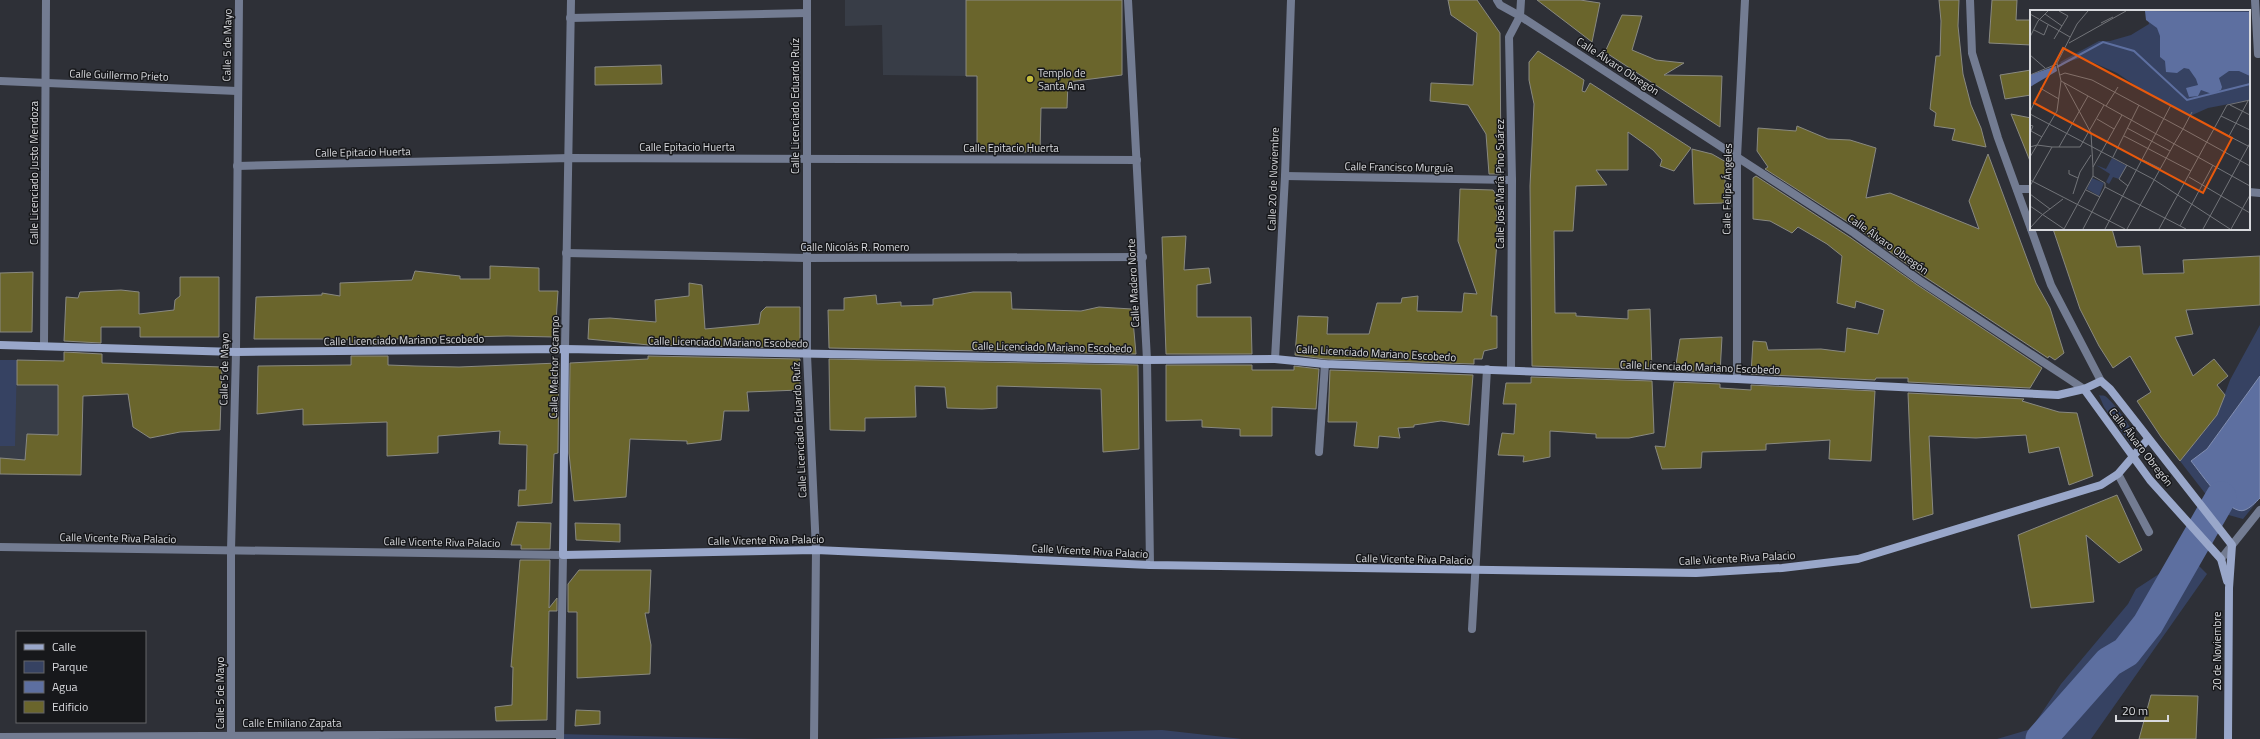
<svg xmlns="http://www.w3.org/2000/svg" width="2260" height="739" font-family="'Titillium Web',sans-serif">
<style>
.built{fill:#383d47}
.green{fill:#364262}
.water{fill:#5d6fa0;stroke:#828fb2}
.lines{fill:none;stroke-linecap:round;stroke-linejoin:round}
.river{stroke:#5d6fa0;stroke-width:31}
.building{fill:#6a652c;stroke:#898981}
.minor{stroke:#737c92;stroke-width:8}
.tertiary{stroke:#737c92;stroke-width:8}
.secondary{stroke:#99a7ca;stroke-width:8}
.poi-dot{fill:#c5bc3d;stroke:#17181b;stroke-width:1.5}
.labels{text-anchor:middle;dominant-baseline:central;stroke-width:3;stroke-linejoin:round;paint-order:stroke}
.street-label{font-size:11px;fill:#d8d9dd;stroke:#17181b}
.poi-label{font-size:11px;fill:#d8d9dd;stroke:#17181b;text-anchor:start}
.inset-river{fill:none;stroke:#5d6fa0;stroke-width:2}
.inset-road{fill:none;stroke:#727479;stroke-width:1}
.view{fill:#e8590c;fill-opacity:0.15;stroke:#e8590c;stroke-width:2}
.inset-edge{fill:none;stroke:#d8d9dd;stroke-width:2}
</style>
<rect width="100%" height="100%" fill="#2e3037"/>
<!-- built -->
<g class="built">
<polygon points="845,0 966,0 966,76 883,75 882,25 845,26"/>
<polygon points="0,360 83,362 81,475 0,474"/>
</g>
<!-- green -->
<g class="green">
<polygon points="2260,325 2260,376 2207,449 2192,461 2227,505 2246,510 2260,498 2243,519 2225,514 2211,501 2180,461 2217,415 2230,380"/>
<polygon points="0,360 17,360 15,446 0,446"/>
<path d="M2099,395C2101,396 2103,395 2105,396C2113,401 2138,435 2136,444L2130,443L2104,407Z"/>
<polygon points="2188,555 2207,574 2091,739 1997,739 2031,729 2061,684 2128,604 2136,589"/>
<polygon points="1162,730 1242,739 864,739"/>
<polygon points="559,734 757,739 560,739"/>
</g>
<!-- water -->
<path class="water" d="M2260,376V498C2256,502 2250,508 2245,510C2230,517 2201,473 2191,461L2207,449Z"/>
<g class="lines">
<!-- river -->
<polyline class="river" points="2041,739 2109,662 2126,652 2148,624 2221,497"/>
</g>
<!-- building -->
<g class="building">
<polygon points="966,0 1122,0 1122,75 1068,82 1067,108 1041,108 1040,152 977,152 977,76 966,76"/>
<polygon points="1448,0 1477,0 1500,33 1501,174 1489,174 1486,134 1468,105 1430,101 1431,83 1473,85 1477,33 1451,15"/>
<polygon points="1537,0 1580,0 1600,3 1592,42"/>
<polygon points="1939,0 1959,0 1958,26 1963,74 1971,105 1981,128 1986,147 1952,140 1955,129 1934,126 1936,113 1930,109 1936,56 1940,56 1941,21"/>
<polygon points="1992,0 2017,0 2016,20 2031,20 2031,45 1989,43"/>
<polygon points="1622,15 1642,16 1632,50 1656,60 1684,63 1664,75 1722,76 1720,127 1605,52"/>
<polygon points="1538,51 1584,80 1582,91 1585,92 1590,83 1691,148 1674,171 1660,166 1662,160 1653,150 1628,132 1628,170 1596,170 1607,185 1576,186 1573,231 1554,231 1555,313 1576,313 1576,316 1628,319 1628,310 1650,309 1652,370 1532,366 1530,186 1534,104 1529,80 1529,62"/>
<polygon points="661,65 662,84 595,85 595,67"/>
<polygon points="2031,70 2031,95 2005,99 2000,75"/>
<polygon points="2011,114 2031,118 2031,161 2030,161"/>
<polygon points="1797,126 1828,139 1850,140 1876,148 1866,198 1890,193 1979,229 1969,201 1988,154 2036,283 2050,308 2064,353 2055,360 2049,356 2048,358 1922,275 1857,228 1765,169 1768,167 1757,151 1758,128 1796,131"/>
<polygon points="1692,149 1712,154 1726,162 1724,203 1694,204"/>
<polygon points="1756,176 1851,238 1916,284 2042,368 2030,388 1908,382 1908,378 1876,378 1875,380 1751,374 1753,341 1766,342 1768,350 1821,349 1845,352 1847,328 1878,334 1884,310 1856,301 1855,308 1837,303 1842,256 1827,244 1798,227 1792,233 1770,221 1753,219 1753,178"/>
<polygon points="1460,189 1493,190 1497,196 1497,242 1491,316 1497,316 1497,348 1484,351 1482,359 1474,359 1474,364 1325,359 1295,355 1298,316 1328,317 1327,334 1369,334 1377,303 1401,303 1402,298 1418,296 1417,311 1462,312 1464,293 1477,294 1458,241"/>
<polygon points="2053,229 2112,229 2117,247 2140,246 2143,274 2184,273 2183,260 2260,256 2260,305 2186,310 2193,334 2175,337 2193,376 2214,359 2228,376 2217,385 2225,395 2217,415 2180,461 2161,437 2137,401 2151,392 2130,356 2113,368 2099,346 2080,309"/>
<polygon points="1186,236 1184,270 1209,268 1211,283 1197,285 1197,317 1251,317 1252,354 1166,354 1162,237"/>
<polygon points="490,266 539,268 539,291 558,291 555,337 507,336 389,339 389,345 351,345 351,340 338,339 254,339 256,297 322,295 322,293 340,296 340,283 412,280 415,271 460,276 460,279 490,279"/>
<polygon points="33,272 32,332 0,332 0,273"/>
<polygon points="180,277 219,277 219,337 140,337 140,327 101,327 101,343 64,341 66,297 78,298 80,292 121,290 139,292 139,314 174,310 175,300 180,296"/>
<polygon points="689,283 702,285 705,329 759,324 761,312 766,307 800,307 800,348 649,345 588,339 589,319 610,318 656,322 655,300 689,296"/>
<polygon points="973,292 1011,292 1012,309 1081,311 1099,307 1132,309 1136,354 829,348 828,310 844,310 844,298 876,295 877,304 901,302 901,306 933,305 933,299"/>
<polygon points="1722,337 1720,373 1675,371 1680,339"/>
<polygon points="64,352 102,354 102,363 222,367 220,430 180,432 150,438 133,427 128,394 83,396 81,475 0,474 0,458 25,460 27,434 58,435 58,385 17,385 17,360 64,361"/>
<polygon points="351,356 388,356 388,365 415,366 459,367 559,363 558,453 554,454 552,503 518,506 519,490 526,490 527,445 499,444 500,431 438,436 438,453 387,456 387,422 303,425 303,409 257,414 258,366 351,365"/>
<polygon points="648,356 800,359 800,390 747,392 749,411 724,411 721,440 687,444 687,441 630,439 626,497 574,501 569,453 570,363 648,359"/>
<polygon points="829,359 1138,365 1139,449 1103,452 1101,389 997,386 997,408 982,409 947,408 945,387 915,386 916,417 865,418 865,431 830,430"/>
<polygon points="1166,365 1252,365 1252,370 1294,370 1294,366 1319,369 1316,409 1272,407 1272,436 1240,436 1240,429 1202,427 1202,420 1166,421"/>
<polygon points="1330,370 1473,375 1469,425 1441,421 1414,425 1414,427 1398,428 1400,438 1379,436 1378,448 1354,446 1357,422 1328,422"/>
<polygon points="1531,377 1652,381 1654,433 1629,438 1596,438 1596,434 1550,431 1550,457 1523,462 1524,456 1498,455 1502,433 1514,434 1516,404 1503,404 1506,383 1531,383"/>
<polygon points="1674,382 1720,384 1720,388 1751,390 1751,385 1875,391 1871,461 1829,459 1830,440 1766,444 1766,450 1702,452 1701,468 1662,469 1655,446 1665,447"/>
<polygon points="1908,393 2024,399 2022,401 2059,412 2077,413 2093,476 2069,485 2059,447 2029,453 2026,435 1976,438 1929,436 1933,514 1913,520"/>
<polygon points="2117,495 2142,550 2119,563 2086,535 2094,602 2031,608 2018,535"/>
<polygon points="517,522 551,523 550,549 521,549 521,545 511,545"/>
<polygon points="575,523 620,524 620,542 576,540"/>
<polygon points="520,560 550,560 549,608 557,598 557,611 549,611 547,720 496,721 495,707 512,705 513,667 511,667"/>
<polygon points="579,570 651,570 649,613 645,613 651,645 650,674 577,678 577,612 568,612 568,584"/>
<polygon points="2151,695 2198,696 2196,739 2139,739"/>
<polygon points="576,710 600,711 600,724 575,726"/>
</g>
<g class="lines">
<!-- minor -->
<g class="minor">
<polyline points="807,0 807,355 816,550 814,739"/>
<polyline points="1128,0 1147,360 1150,565"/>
<polyline points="2255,0 2258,54"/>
<polyline points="570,18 807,13"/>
<polyline points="0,81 237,91"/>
<polyline points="237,166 570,158 1137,160"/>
<polyline points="1285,176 1512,180"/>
<polyline points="2017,189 2031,189"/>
<polyline points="2249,192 2260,193"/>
<polyline points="566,253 806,258 1143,257"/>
<polyline points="44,346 46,0"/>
<polyline points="565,349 571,0"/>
<polyline points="1275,359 1285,176 1291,0"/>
<polyline points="1511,370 1512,180 1509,37 1520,16 1521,0"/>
<polyline points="1737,379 1737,157 1745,0"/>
<polyline points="1319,452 1325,364"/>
<polyline points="2118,474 2149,532"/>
<polyline points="0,547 563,555 560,739"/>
<polyline points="1472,629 1487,369"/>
<polyline points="0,737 559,734"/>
<polyline points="231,739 231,550 236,352 239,0"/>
</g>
<!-- tertiary -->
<g class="tertiary">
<polyline points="1497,0 1500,5 1520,16 1854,233 1919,280 2084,389"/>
<polyline points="1970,0 1972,53 1998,138 2031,229"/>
<polyline points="2031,229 2051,285 2101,381"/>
<polyline points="2221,559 2260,510"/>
</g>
<!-- secondary -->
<g class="secondary">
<polyline points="0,345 236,352 565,349 1147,360 1275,359 1325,364 1737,379 2058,395 2084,389 2101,381 2110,389 2232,545 2229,588 2228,739"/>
<polyline points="565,349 563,555 816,550 1150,565 1696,573 1782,568 1858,559 2101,485 2118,474 2148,439"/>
<polyline points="2084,389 2150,480 2221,559 2227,581"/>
</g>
</g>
<!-- markers -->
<circle class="poi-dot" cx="1030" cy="79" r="4"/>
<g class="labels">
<!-- street labels -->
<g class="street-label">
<text transform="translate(227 45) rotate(-89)">Calle 5 de Mayo</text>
<text transform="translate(1618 66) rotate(33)">Calle Álvaro Obregón</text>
<text transform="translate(119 75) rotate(2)">Calle Guillermo Prieto</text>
<text transform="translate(795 106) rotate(-90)">Calle Licenciado Eduardo Ruíz</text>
<text x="687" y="147">Calle Epitacio Huerta</text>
<text x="1011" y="148">Calle Epitacio Huerta</text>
<text transform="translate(363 152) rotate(-1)">Calle Epitacio Huerta</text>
<text transform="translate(1399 167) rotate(1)">Calle Francisco Murguía</text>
<text transform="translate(34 173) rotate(-90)">Calle Licenciado Justo Mendoza</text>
<text transform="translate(1273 179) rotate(-88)">Calle 20 de Noviembre</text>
<text transform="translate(1500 184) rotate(-90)">Calle José María Pino Suárez</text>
<text transform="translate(1727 189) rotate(-89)">Calle Felipe Ángeles</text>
<text transform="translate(1888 244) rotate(35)">Calle Álvaro Obregón</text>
<text x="855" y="247">Calle Nicolás R. Romero</text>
<text transform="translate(1133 283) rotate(-93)">Calle Madero Norte</text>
<text transform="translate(404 340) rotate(-1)">Calle Licenciado Mariano Escobedo</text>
<text transform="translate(728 342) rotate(1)">Calle Licenciado Mariano Escobedo</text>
<text transform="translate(1052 347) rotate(1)">Calle Licenciado Mariano Escobedo</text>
<text transform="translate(1376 353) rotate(3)">Calle Licenciado Mariano Escobedo</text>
<text transform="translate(554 367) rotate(-89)">Calle Melchor Ocampo</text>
<text transform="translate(1700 367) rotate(2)">Calle Licenciado Mariano Escobedo</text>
<text transform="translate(224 369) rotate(-89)">Calle 5 de Mayo</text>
<text transform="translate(799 430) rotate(-93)">Calle Licenciado Eduardo Ruíz</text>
<text transform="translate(2141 447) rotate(52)">Calle Álvaro Obregón</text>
<text transform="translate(118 538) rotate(1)">Calle Vicente Riva Palacio</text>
<text transform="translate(766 540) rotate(-1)">Calle Vicente Riva Palacio</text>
<text transform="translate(442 542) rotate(1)">Calle Vicente Riva Palacio</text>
<text transform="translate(1090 551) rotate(3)">Calle Vicente Riva Palacio</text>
<text transform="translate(1737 558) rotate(-3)">Calle Vicente Riva Palacio</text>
<text transform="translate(1414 559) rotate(1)">Calle Vicente Riva Palacio</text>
<text transform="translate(2217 651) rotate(-90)">20 de Noviembre</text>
<text transform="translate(220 693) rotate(-90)">Calle 5 de Mayo</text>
<text x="292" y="723">Calle Emiliano Zapata</text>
</g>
<!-- poi labels -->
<g class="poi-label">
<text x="1038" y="73">Templo de<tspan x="1038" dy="13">Santa Ana</tspan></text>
</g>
</g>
<!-- overview -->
<g transform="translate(2030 10)">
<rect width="220" height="220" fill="#2e3037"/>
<path d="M116,1H220V90L178,98L160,106L115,82L87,63L55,49L50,48L31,54L30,52L69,31H80L101,25L119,14ZM82,148L97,156L89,169L83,167L79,174L76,172L80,164L66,155L76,159ZM62,168L74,173L69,186L57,179Z" fill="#364262"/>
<path d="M115,1L220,2V66L209,61H199L189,68L192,77L191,80L182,84L171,80L168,86L159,87L156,78L168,75L166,69L159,59L154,58L147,63L136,62L135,51L130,47V26L127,18L116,10ZM26,56L27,61L0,77V65Z" fill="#5d6fa0"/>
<path class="inset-river" d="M27,57L73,32L104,41L157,90L220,74"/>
<path class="inset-road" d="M58,1L47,14L27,53L31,71L220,176M0,4L40,27M15,4L32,16M71,13L83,7M4,20L14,25L18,15M0,27L8,11L18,1M24,29L38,6L29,1M39,33L96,1M0,45L15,58M0,65L27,54M30,65L35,63L62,70L153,119L144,134M34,73L61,123L63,157M10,78L29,89M200,95L220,105M76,96L88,77M0,102L6,89M162,102L153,119L220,156M0,104L123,169L200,219M160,106L220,137M191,106L220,120M67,109L84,119M0,115L3,116L1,121L12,127M97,118L140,141M94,126L161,161M199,126L218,91M0,137L7,135L22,137H50L74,95M29,137L58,86M0,147L27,101L31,71M83,147L109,95M113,150L131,159M97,155L89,169L98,176M39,160V164L48,168M63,166L75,173V177L156,219M159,167L220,203M0,170L95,219M0,176L22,137M56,180L70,187M0,184L20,199M43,184L50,162L61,145M0,196L34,219M150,216L183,155M0,218L12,205L33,189M34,219L63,166V157L92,105M53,219L75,177M75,219L141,95M97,219L144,134M129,219L197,95L220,90M173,219L220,133M201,219L220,185"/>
<path class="view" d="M33,38L202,128L173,183L4,93Z"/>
<rect width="220" height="220" class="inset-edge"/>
</g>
<!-- legend -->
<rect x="16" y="631" width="130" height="92" fill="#17181b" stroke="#646569"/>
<rect x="24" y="644" width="20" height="6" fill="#99a7ca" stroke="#646569"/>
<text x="52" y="651" font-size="12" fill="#d8d9dd">Calle</text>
<rect x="24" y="661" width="20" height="12" fill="#364262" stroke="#646569"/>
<text x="52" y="671" font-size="12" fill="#d8d9dd">Parque</text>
<rect x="24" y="681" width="20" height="12" fill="#5d6fa0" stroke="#646569"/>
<text x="52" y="691" font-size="12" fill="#d8d9dd">Agua</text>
<rect x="24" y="701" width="20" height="12" fill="#6a652c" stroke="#646569"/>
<text x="52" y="711" font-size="12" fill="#d8d9dd">Edificio</text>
<!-- scale -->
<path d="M2116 715v6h52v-6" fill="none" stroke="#d8d9dd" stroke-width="2"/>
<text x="2122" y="715" font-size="12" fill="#d8d9dd" stroke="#17181b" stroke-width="3" paint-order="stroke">20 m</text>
</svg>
